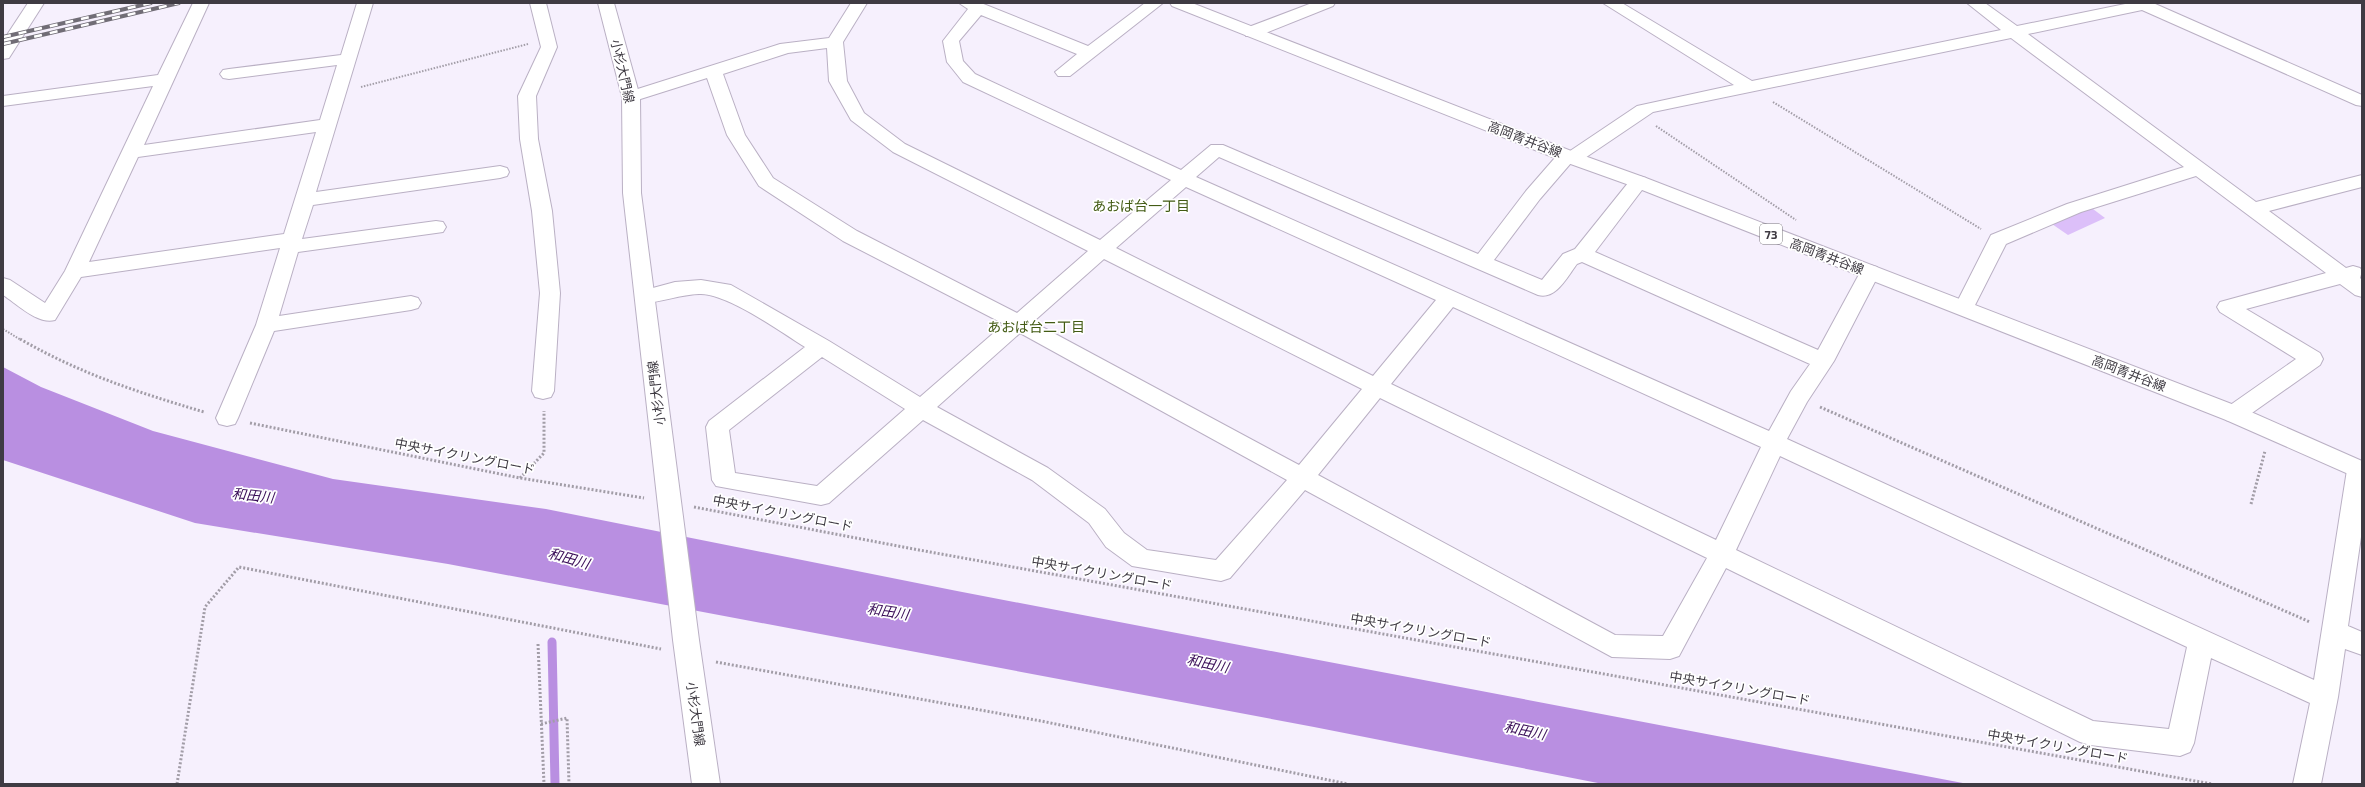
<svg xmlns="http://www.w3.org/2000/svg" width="2365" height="787" font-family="'Exo 2','Noto Sans JP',sans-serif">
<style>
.green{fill:#dcbff9}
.water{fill:#b98fe1}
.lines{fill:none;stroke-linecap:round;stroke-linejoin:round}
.stream{stroke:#b98fe1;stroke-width:9}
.minor-casing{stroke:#bab0c4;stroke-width:2}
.major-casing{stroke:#bab0c4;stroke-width:2}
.path-far1{stroke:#a29da7;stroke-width:2;stroke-dasharray:1.5 1.5;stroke-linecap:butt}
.path{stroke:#a29da7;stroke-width:3;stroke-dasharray:2 2;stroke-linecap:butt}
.minor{fill:#fff;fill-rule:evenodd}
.major{fill:#fff;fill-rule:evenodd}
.rail-casing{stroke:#716d76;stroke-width:4}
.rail{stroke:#fff;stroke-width:2.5;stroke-dasharray:8;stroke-linecap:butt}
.labels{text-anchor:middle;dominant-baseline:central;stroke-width:3.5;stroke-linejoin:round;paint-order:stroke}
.shield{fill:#fff;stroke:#79767b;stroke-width:1}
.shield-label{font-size:12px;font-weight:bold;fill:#3f3b43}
.street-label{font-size:13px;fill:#3f3b43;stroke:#fff}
.neighbourhood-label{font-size:14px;fill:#435b14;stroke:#fff}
.water-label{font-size:14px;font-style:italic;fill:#390d57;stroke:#fff}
</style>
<rect width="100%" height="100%" fill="#f6f0fd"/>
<!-- green -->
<polygon class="green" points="2089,206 2105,218 2068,235 2049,222"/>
<!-- water -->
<polygon class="water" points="3,367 41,387 153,431 333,479 546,509 957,591 1968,784 1603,784 1314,727 448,564 195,523 3,460"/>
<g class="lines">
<!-- stream -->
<polyline class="stream" points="552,642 555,784"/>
<defs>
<g id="minor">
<polygon points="28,3 44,3 9,58 3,59 3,41"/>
<path d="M193,3H209L144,145L320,120L337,65L229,79L223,78L220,74L223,70L229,69L341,55L357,3H373L316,192L500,166L507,168L509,172L507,176L500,178L313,205L302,239L436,221L443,222L446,227L443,232L436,233L298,252L279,316L411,296L418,298L421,303L418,308L411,310L274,331L238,418L235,424L227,426L219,424L216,418L256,325L280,248L81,277L55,320C38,325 17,304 3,295V278L10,280L45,303L65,271L153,86L3,106V96L158,75ZM316,132L284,234L89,262L138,157Z"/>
<polygon points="530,3 546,3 557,47 536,96 538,139 552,211 560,293 554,391 551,397 543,399 535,397 532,391 540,293 532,211 520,139 518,96 541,47"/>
<path d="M851,3H867L843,42L847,81L864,113L905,144L1100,240L1171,180L963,82L947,62L943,41L968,9L959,3H981L1088,46L1145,3H1163L1070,76H1058L1055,72L1077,54L981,15L959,41L963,61L975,74L1181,170L1211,145H1223L1478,254L1526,191L1560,152L1570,151L1637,106L1734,85L1603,3H1622L1752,81L2001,30L1967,3H1985L2017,26L2130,3H2153L2362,95V106L2356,105L2142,10L2028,34L2256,202L2362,175V187L2269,211L2346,268L2353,266L2360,268L2362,271L2360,278L2362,280V297L2355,295L2340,284L2246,309L2320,353L2323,359L2320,365L2242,420L2234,422L2226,420L2223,414L2226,408L2296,359L2220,312L2217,307L2220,302L2326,273L2196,176L2081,212L2006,244L1971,313L1964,315L1957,313L1954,308L1991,235L2067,204L2184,167L2011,38L1653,112L1579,162L1571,163L1540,199L1494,260L1542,280L1563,254L1575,249L1632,178L1639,176L1646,178L1648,182L1595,252L1818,350L1863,267L1870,265L1877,267L1880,272L1834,361L1807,402L1787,439L2314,680L2347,470L2351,464L2362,462V530L2348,626L2362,632V655L2345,649L2338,697L2321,784H2293L2310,703L2211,658L2194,743L2190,752L2180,756L2090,745L2080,742L1726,568L1679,656L1670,659L1612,657L1305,490L1230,578L1221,581L1132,566L1106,547L1089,523L1032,480L923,420L829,503L821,505L716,486L712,480L706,427L709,421L805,347C779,331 730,295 701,294C682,293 652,306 638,302L635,297L638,292L675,282L701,280L731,285L829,341L920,397L1004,324L843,241L759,186L727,135L707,78L631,102L625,101L622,97L625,93L780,44L829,38ZM827,48L829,81L851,120L893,152L1088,251L1017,313L857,231L773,178L745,135L723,74L788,53ZM1219,157L1538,295C1556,300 1567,277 1577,264L1582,262L1810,364L1791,391L1769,431L1196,177ZM1186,187L1436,300L1373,376L1116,248ZM1104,259L1362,389L1299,465L1033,322ZM1453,307L1761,447L1716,540L1391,384ZM1020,333L1287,480L1216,560L1147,550L1124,533L1105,509L1048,468L937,407ZM822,357L905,409L817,486L735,473L729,430ZM1380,398L1707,558L1663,636L1615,635L1318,475ZM1780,456L2187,647L2169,729L2093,721L1736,550Z"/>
<polygon points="1312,3 1335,3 1333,6 1258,36 1246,36 1244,32 1246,28"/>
</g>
<g id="major">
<polygon points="598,3 614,3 640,97 641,193 699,640 720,784 692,784 673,640 623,193 622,97"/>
<polygon points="1170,3 1192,3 1579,154 1646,178 2242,408 2362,461 2362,480 2226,420 1632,186 1565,162 1172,6"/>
</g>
</defs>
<!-- minor casing -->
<use href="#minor" class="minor-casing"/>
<!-- major casing -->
<use href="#major" class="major-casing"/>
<!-- path-far1 -->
<g class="path-far1">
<polyline points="361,87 528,44"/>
<polyline points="1773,102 1981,229"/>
<polyline points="1656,126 1796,220"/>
<polyline points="3,329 21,340"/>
</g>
<!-- path -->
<g class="path">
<path d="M20,339C81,374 137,392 204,412"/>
<polyline points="1820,407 2310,622"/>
<polyline points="250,423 520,478 644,498"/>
<polyline points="520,478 544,453 544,411"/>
<polyline points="2251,504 2265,451"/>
<polyline points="694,507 919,550 2212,784"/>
<polyline points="538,644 544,784"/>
<polyline points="716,662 1041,721 1348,784"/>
<polyline points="541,724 567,718 569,784"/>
<polyline points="177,784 205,607 239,567 661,649"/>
</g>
<!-- minor -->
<use href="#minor" class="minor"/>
<!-- major -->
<use href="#major" class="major"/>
<defs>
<g id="rail">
<polyline points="3,37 151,3"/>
<polyline points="3,44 179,3"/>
</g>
</defs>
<!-- rail casing -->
<use href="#rail" class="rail-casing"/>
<!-- rail -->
<use href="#rail" class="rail"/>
</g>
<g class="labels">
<!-- shield labels -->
<rect class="shield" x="1760" y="224" width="22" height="20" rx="3"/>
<g class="shield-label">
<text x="1771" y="234">73</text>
</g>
<!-- street labels -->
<g class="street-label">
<text transform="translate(623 71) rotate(77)">小杉大門線</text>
<text transform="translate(1525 139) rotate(21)">高岡青井谷線</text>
<text transform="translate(1827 256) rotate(21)">高岡青井谷線</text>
<text transform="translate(2129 373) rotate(21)">高岡青井谷線</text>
<text transform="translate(656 393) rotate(-97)">小杉大門線</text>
<text transform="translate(465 456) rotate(11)">中央サイクリングロード</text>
<text transform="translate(783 513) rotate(11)">中央サイクリングロード</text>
<text transform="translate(1102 573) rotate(10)">中央サイクリングロード</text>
<text transform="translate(1421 630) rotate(10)">中央サイクリングロード</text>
<text transform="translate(1740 688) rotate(10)">中央サイクリングロード</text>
<text transform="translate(696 714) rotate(82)">小杉大門線</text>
<text transform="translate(2058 746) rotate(10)">中央サイクリングロード</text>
</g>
<!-- neighbourhood labels -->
<g class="neighbourhood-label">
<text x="1141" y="205">あおば台一丁目</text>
<text x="1036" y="326">あおば台二丁目</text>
</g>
<!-- water labels -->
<g class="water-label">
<text transform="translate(253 495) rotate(6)">和田川</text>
<text transform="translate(569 558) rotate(16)">和田川</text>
<text transform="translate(888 611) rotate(9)">和田川</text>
<text transform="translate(1208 663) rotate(12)">和田川</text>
<text transform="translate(1525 730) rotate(12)">和田川</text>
</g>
</g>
<!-- border -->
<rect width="2365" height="787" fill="none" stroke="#3f3b43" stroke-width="8"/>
</svg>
